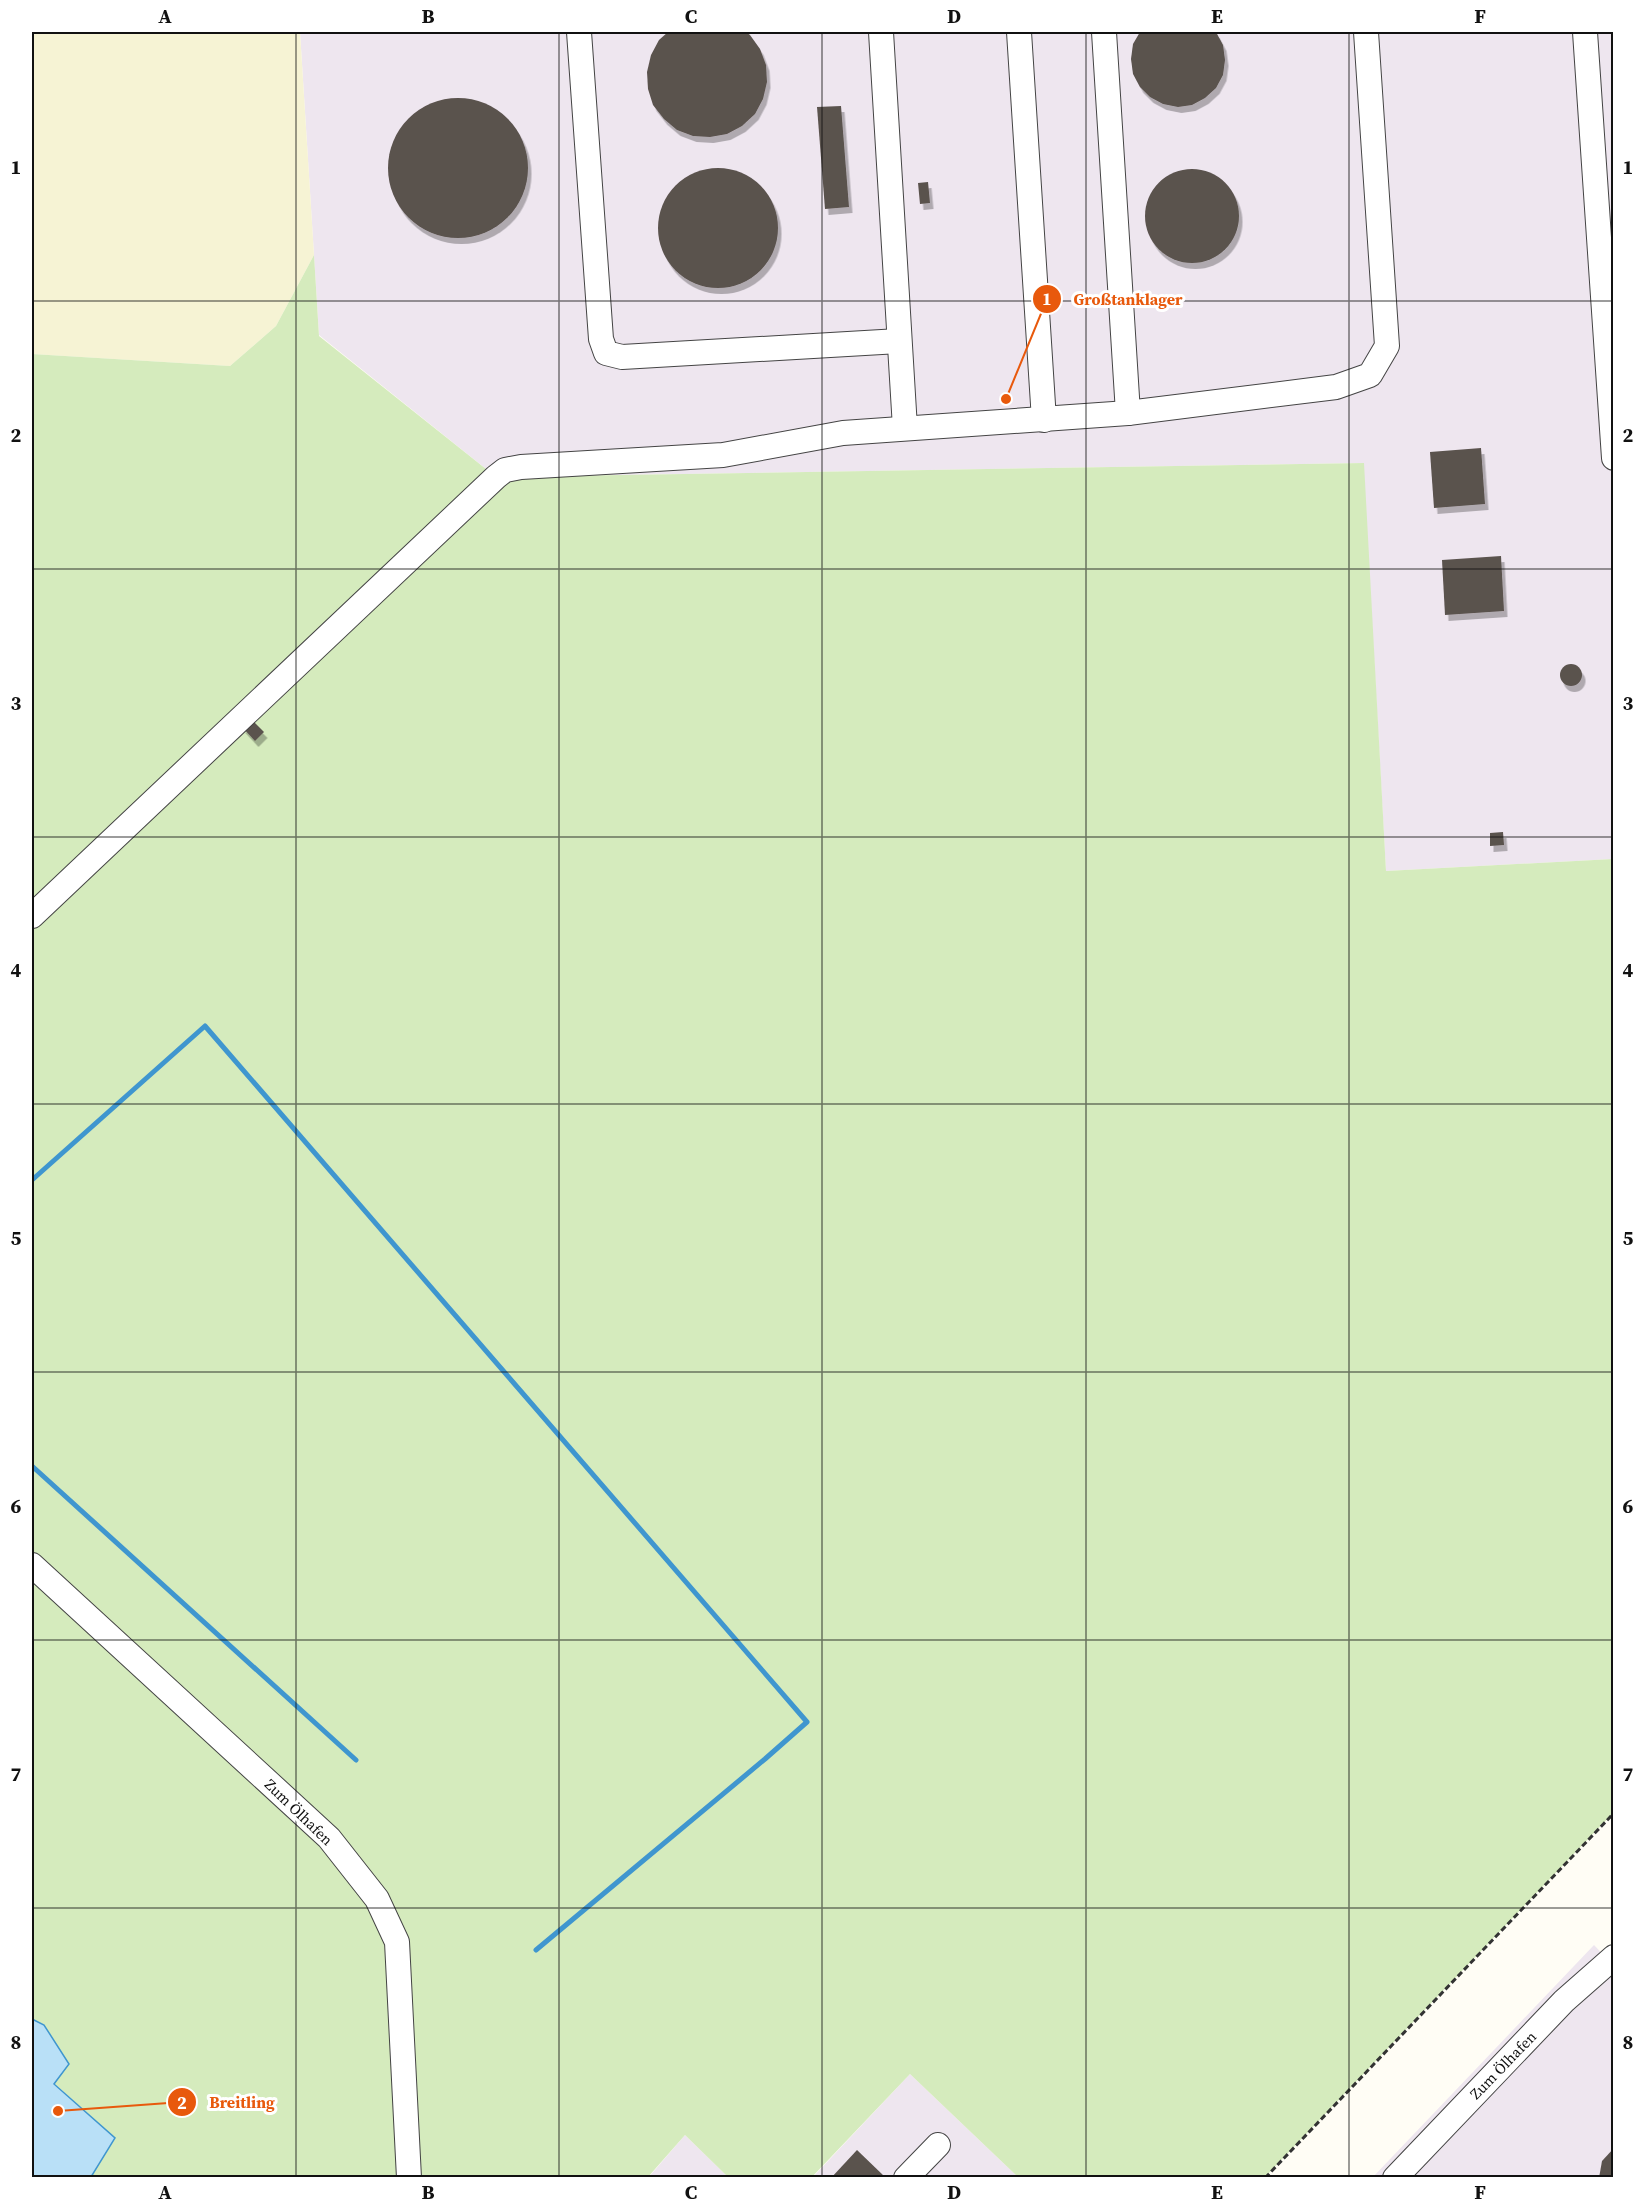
<svg xmlns="http://www.w3.org/2000/svg" width="1645" height="2209" font-family="'Source Serif 4',serif">
<style>
.industrial{fill:#eee6ef}
.farmland{fill:#f6f3d4}
.green{fill:#d5ebbd}
.water{fill:#b9e0f7;stroke:#3f96cf;stroke-width:1.5}
.lines{fill:none;stroke-linecap:round;stroke-linejoin:round}
.stream{stroke:#3f96cf;stroke-width:5}
.building{fill:#5a524d;filter:url(#shadow)}
.minor-casing{stroke:#444;stroke-width:26}
.path{stroke:#333;stroke-width:3;stroke-dasharray:6 3;stroke-linecap:butt}
.minor{stroke:#fff;stroke-width:24}
.grid{fill:none;stroke:#111;stroke-width:1.5;stroke-opacity:0.55}
.labels{text-anchor:middle;dominant-baseline:central;stroke-width:6;stroke-linejoin:round;paint-order:stroke}
.street-label{font-size:15px;fill:#111;stroke:#fff}
.leader{fill:none;stroke:#e8590c;stroke-width:2}
.callout-dot{fill:#e8590c;stroke:#fff;stroke-width:2}
.mark-label{font-size:18px;text-anchor:middle;font-weight:bold;fill:#fff}
.callout-label{font-size:16px;text-anchor:middle;font-weight:bold;fill:#e8590c;stroke:#fff;stroke-width:6;stroke-linejoin:round;paint-order:stroke}
.neatline{fill:none;stroke:#111;stroke-width:2}
.grid-label{font-size:20px;text-anchor:middle;font-weight:bold;fill:#111}
</style>
<defs>
<filter id="shadow"><feDropShadow dx="3.5" dy="6" stdDeviation="0" flood-color="#0004"/></filter>
</defs>
<rect width="100%" height="100%" fill="#fffdf5"/>
<!-- industrial -->
<g class="industrial">
<polygon points="300,32 1613,32 1613,859 1386,871 1363,463 496,477 319,335"/>
<polygon points="1594,1945 1613,1965 1613,2177 1372,2178"/>
<polygon points="910,2074 1018,2177 812,2178"/>
<polygon points="685,2135 728,2177 648,2178"/>
</g>
<!-- farmland -->
<polygon class="farmland" points="32,32 300,32 314,255 276,326 230,366 32,354"/>
<!-- green -->
<polygon class="green" points="314,255 319,336 496,477 1364,463 1386,871 1613,859 1613,1813 1265,2177 1018,2177 910,2074 812,2177 728,2177 685,2135 648,2177 91,2177 115,2138 54,2083 44,2025 32,2019 32,354 230,366 276,326"/>
<!-- water -->
<polygon class="water" points="32,2019 44,2025 69,2064 54,2084 115,2138 91,2177 32,2177"/>
<g class="lines">
<!-- stream -->
<g class="stream">
<polyline points="32,1180 205,1026 807,1722 765,1759 536,1950"/>
<polyline points="32,1466 356,1760"/>
</g>
</g>
<!-- building -->
<g class="building">
<polygon points="668,32 746,32 750,35 760,49 766,65 767,82 763,99 755,114 742,126 727,134 710,137 693,136 677,130 664,119 653,105 648,89 647,72 651,55 659,40"/>
<polygon points="1140,32 1216,32 1223,45 1225,60 1223,75 1216,88 1205,98 1192,105 1178,107 1163,104 1150,97 1140,87 1133,74 1131,59 1133,44"/>
<circle cx="458" cy="168" r="70"/>
<polygon points="841,106 849,207 825,209 817,107"/>
<circle cx="718" cy="228" r="60"/>
<circle cx="1192" cy="216" r="47"/>
<polygon points="928,182 930,203 920,204 918,183"/>
<polygon points="1481,448 1485,504 1434,508 1430,452"/>
<polygon points="1501,556 1504,611 1445,615 1442,560"/>
<circle cx="1571" cy="675" r="11"/>
<polygon points="251,719 264,732 255,741 242,727"/>
<polygon points="1503,832 1504,845 1490,846 1490,833"/>
<polygon points="1614,2148 1614,2178 1599,2178 1602,2161"/>
<polygon points="857,2150 884,2176 831,2178"/>
</g>
<g class="lines">
<defs>
<g id="minor">
<polyline points="579,32 601,339 606,353 622,357 899,341"/>
<polyline points="881,32 905,428"/>
<polyline points="1019,32 1044,420"/>
<polyline points="1104,32 1128,413"/>
<polyline points="1585,32 1614,458"/>
<polyline points="32,916 496,477 505,470 521,467 723,455 843,433 1128,413 1336,387 1370,375 1387,346 1366,32"/>
<polyline points="32,1565 329,1838 377,1899 397,1942 409,2178"/>
<polyline points="906,2178 938,2145"/>
<polyline points="1395,2178 1564,2001 1614,1957"/>
</g>
</defs>
<!-- minor casing -->
<use href="#minor" class="minor-casing"/>
<!-- path -->
<polyline class="path" points="1265,2178 1614,1813"/>
<!-- minor -->
<use href="#minor" class="minor"/>
</g>
<!-- grid -->
<path class="grid" d="M296,32V2178M559,32V2178M822,32V2178M1086,32V2178M1349,32V2178M32,301H1614M32,569H1614M32,837H1614M32,1104H1614M32,1372H1614M32,1640H1614M32,1908H1614"/>
<g class="labels">
<!-- street labels -->
<g class="street-label">
<text transform="translate(299 1812) rotate(44)">Zum Ölhafen</text>
<text transform="translate(1503 2065) rotate(-46)">Zum Ölhafen</text>
</g>
</g>
<!-- callouts -->
<path class="leader" d="M1006 399L1047 299M58 2111L182 2102"/>
<g class="callout-dot">
<circle cx="1006" cy="399" r="6"/>
<circle cx="58" cy="2111" r="6"/>
<circle cx="1047" cy="299" r="15"/>
<circle cx="182" cy="2102" r="15"/>
</g>
<g class="mark-label">
<text x="1047" y="305">1</text>
<text x="182" y="2109">2</text>
</g>
<g class="callout-label">
<text x="1128" y="305">Großtanklager</text>
<text x="242" y="2108">Breitling</text>
</g>
<!-- border -->
<rect width="1645" height="2209" fill="none" stroke="#ffffff" stroke-width="66"/>
<rect x="33" y="33" width="1579" height="2143" class="neatline"/>
<g class="grid-label">
<text x="165" y="23">A</text>
<text x="428" y="23">B</text>
<text x="691" y="23">C</text>
<text x="954" y="23">D</text>
<text x="1217" y="23">E</text>
<text x="1480" y="23">F</text>
<text x="16" y="174">1</text>
<text x="1628" y="174">1</text>
<text x="16" y="442">2</text>
<text x="1628" y="442">2</text>
<text x="16" y="710">3</text>
<text x="1628" y="710">3</text>
<text x="16" y="977">4</text>
<text x="1628" y="977">4</text>
<text x="16" y="1245">5</text>
<text x="1628" y="1245">5</text>
<text x="16" y="1513">6</text>
<text x="1628" y="1513">6</text>
<text x="16" y="1781">7</text>
<text x="1628" y="1781">7</text>
<text x="16" y="2049">8</text>
<text x="1628" y="2049">8</text>
<text x="165" y="2199">A</text>
<text x="428" y="2199">B</text>
<text x="691" y="2199">C</text>
<text x="954" y="2199">D</text>
<text x="1217" y="2199">E</text>
<text x="1480" y="2199">F</text>
</g>
</svg>
